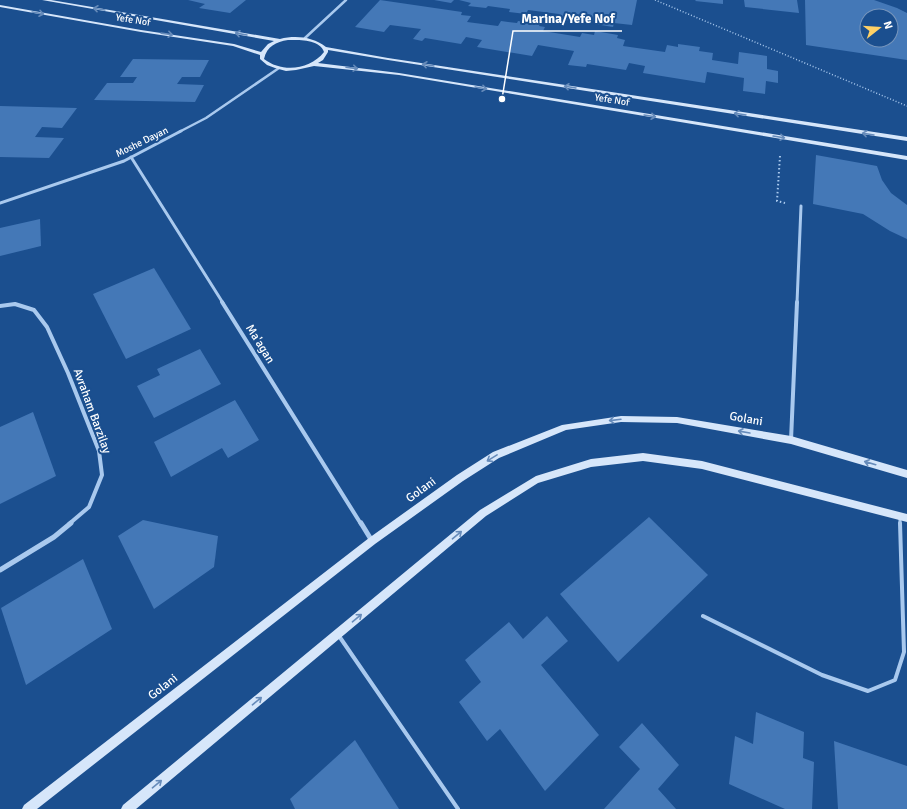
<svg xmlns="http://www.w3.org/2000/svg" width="907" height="809" font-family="Signika,sans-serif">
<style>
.building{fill:#4478b7;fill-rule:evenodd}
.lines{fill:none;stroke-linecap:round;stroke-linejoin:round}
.path-far1{stroke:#a9c9ee;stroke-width:1.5;stroke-dasharray:1 2;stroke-linecap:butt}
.path{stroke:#a9c9ee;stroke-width:2;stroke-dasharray:1.5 2.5;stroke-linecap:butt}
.lane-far1{stroke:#a9c9ee;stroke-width:3}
.lane{stroke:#a9c9ee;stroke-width:4}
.street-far3{stroke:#a9c9ee;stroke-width:2.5}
.street-far2{stroke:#a9c9ee;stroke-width:3}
.street-far1{stroke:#a9c9ee;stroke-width:4}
.street{stroke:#a9c9ee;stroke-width:5}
.secondary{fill:#d6e6fa;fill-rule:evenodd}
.oneway{stroke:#668bba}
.labels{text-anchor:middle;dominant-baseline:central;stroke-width:4;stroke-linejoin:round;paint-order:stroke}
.far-street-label{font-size:10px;fill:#fff;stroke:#1b4f8f}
.street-label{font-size:12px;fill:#fff;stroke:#1b4f8f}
.leader{fill:none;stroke:#fff;stroke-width:1.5}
.callout-dot{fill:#fff;stroke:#1b4f8f;stroke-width:1.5}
.callout-label{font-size:13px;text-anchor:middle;font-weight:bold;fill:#fff;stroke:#1b4f8f;stroke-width:4;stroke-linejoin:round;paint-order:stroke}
</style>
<rect width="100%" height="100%" fill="#1b4f8f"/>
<!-- building -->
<g class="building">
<polygon points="188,0 246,0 230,13 199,8 205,4"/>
<polygon points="380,0 462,12 461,15 471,16 467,22 498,26 501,21 517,23 518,21 540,24 539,26 545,27 543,31 580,37 582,33 594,35 595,31 618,35 617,38 625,40 623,46 665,52 667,45 678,47 678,44 700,47 699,51 713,53 712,60 738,64 739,52 767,56 767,69 778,71 778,83 766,81 765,94 743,91 744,78 707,72 705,83 643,73 645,66 629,63 626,70 587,64 586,67 568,65 574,51 538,45 532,56 477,47 482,40 466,37 461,44 425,38 422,41 413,39 421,29 390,25 384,32 355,27"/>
<polygon points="434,0 454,0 451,3"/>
<polygon points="459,0 637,0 632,25 614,23 613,27 595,24 596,21 576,18 574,21 557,19 559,14 528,10 526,14 509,12 510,9 488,6 486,8 468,6 471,3"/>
<polygon points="696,0 723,0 723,4 695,1"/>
<polygon points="744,0 797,0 799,13 745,7"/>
<path d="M805,0H874L897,8L907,13V60L806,45ZM867,16H891V40H867Z"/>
<polygon points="133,59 209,60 200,77 182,77 177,84 204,85 195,102 94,100 107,83 133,83 137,77 120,77"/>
<polygon points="0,106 77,108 62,128 42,127 35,137 64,138 49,158 0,157"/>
<polygon points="816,155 877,166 882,180 891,193 907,205 907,239 890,231 863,214 813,204"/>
<polygon points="40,219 41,246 0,256 0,228"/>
<polygon points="154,268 191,329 126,359 93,294"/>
<polygon points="200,349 221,384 154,418 137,386 160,375 157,369"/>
<polygon points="235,400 259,440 228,458 222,448 171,477 154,442"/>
<polygon points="33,412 56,476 0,504 0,427"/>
<polygon points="649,517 708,575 618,662 560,594"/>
<polygon points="143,520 218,536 214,567 154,609 118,536"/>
<polygon points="83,559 112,629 26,685 1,608"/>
<polygon points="547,616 568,641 541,665 599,735 545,791 500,729 487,741 459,702 481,682 465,660 509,622 523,639"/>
<polygon points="756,712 804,732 803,758 814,762 812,809 785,809 729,784 735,736 753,744"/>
<polygon points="642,723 679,765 658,789 676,809 604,809 640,769 619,747"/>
<polygon points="355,740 399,809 295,809 290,799"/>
<polygon points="834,741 907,766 907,809 838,809"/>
</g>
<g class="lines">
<!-- path-far1 -->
<polyline class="path-far1" points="655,0 907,106"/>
<!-- path -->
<polyline class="path" points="780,156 777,201 785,203"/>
<!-- lane-far1 -->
<polyline class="lane-far1" points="900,518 900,524"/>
<!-- lane -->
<g class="lane">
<polyline points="703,616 822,675 868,691 895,680 904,652 900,523"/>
<polyline points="339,636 458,809"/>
</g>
<!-- street-far3 -->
<g class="street-far3">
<polyline points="305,38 346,0"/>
<polyline points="179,132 206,118 279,68"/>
</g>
<!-- street-far2 -->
<g class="street-far2">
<polyline points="131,157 223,303"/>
<polyline points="0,203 124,161 181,131"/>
<polyline points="797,303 801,206"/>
</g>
<!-- street-far1 -->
<g class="street-far1">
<polyline points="222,302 361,524"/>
<polyline points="0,306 15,304 34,310 47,327 68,373 99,451 102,475 89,507 69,524"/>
<polyline points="791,440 797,302"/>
</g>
<!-- street -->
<g class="street">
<polyline points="361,523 372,541"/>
<polyline points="0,570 54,537 71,523"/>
</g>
<!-- secondary -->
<g class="secondary">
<path d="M42,0H51L280,39C296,35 313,37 326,47L388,58L907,137V141L388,60L328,50V52L323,60L318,63L399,73L907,156V160L399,75L314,66L296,70L286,71L275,68L267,65L260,59V55L233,46L141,32L0,7V5L141,30L234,44L261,52L268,44L274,41ZM288,40C298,40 320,39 324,52C310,70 282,73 264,59C267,46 276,42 288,40Z"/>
<polygon points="621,416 677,417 791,436 907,470 907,478 791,444 677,423 621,422 566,430 499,458 463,481 375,544 37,809 22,809 24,805 369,538 457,475 493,452 562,425"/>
<polygon points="643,453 702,461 907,514 907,522 702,469 643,461 591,467 538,483 486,516 136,809 121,809 123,805 480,510 536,476 591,459"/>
</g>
</g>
<!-- one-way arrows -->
<defs><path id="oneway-shaft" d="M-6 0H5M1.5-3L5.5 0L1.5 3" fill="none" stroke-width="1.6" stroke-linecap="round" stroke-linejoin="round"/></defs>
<g class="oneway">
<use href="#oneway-shaft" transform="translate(99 9) rotate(-171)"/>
<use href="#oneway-shaft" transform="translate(38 13) rotate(10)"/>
<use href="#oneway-shaft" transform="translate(167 34) rotate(8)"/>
<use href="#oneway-shaft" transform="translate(241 34) rotate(-170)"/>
<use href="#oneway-shaft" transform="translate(428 65) rotate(-171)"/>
<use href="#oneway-shaft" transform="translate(352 68) rotate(7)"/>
<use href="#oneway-shaft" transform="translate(570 87) rotate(-171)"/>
<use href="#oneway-shaft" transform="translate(481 88) rotate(9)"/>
<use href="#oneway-shaft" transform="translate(740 114) rotate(-171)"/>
<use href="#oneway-shaft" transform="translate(650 116) rotate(9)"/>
<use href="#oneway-shaft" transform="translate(868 134) rotate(-171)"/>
<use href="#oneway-shaft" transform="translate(779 137) rotate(9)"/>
<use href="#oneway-shaft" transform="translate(615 420) rotate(173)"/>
<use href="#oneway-shaft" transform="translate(744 432) rotate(-170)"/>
<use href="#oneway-shaft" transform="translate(492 458) rotate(148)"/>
<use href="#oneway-shaft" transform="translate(870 463) rotate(-164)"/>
<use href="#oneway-shaft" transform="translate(457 535) rotate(-40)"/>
<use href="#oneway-shaft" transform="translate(357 618) rotate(-40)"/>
<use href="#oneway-shaft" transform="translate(257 701) rotate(-40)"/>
<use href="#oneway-shaft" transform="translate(157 784) rotate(-40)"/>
</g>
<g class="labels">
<!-- far-street labels -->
<g class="far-street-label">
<text transform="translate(133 20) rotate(9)">Yefe Nof</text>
<text transform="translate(612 100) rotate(9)">Yefe Nof</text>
<text transform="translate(142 142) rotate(-26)">Moshe Dayan</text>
</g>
<!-- street labels -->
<g class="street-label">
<text transform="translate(260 344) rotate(58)">Ma'agan</text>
<text transform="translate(92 411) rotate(70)">Avraham Barzilay</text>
<text transform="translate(746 419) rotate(10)">Golani</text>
<text transform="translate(421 490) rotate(-36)">Golani</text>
<text transform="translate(163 687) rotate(-38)">Golani</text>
</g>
</g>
<!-- callouts -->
<path class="leader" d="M502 99L513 31H622"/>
<circle class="callout-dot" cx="502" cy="99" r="4"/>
<g class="callout-label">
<text x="568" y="23">Marina/Yefe Nof</text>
</g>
<!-- north arrow -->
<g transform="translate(879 28) rotate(73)"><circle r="19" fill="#1b4f8f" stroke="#7695bc"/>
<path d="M0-3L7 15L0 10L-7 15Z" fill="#ffd166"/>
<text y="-6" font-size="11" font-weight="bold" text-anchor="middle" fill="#ffffff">N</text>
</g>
</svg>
